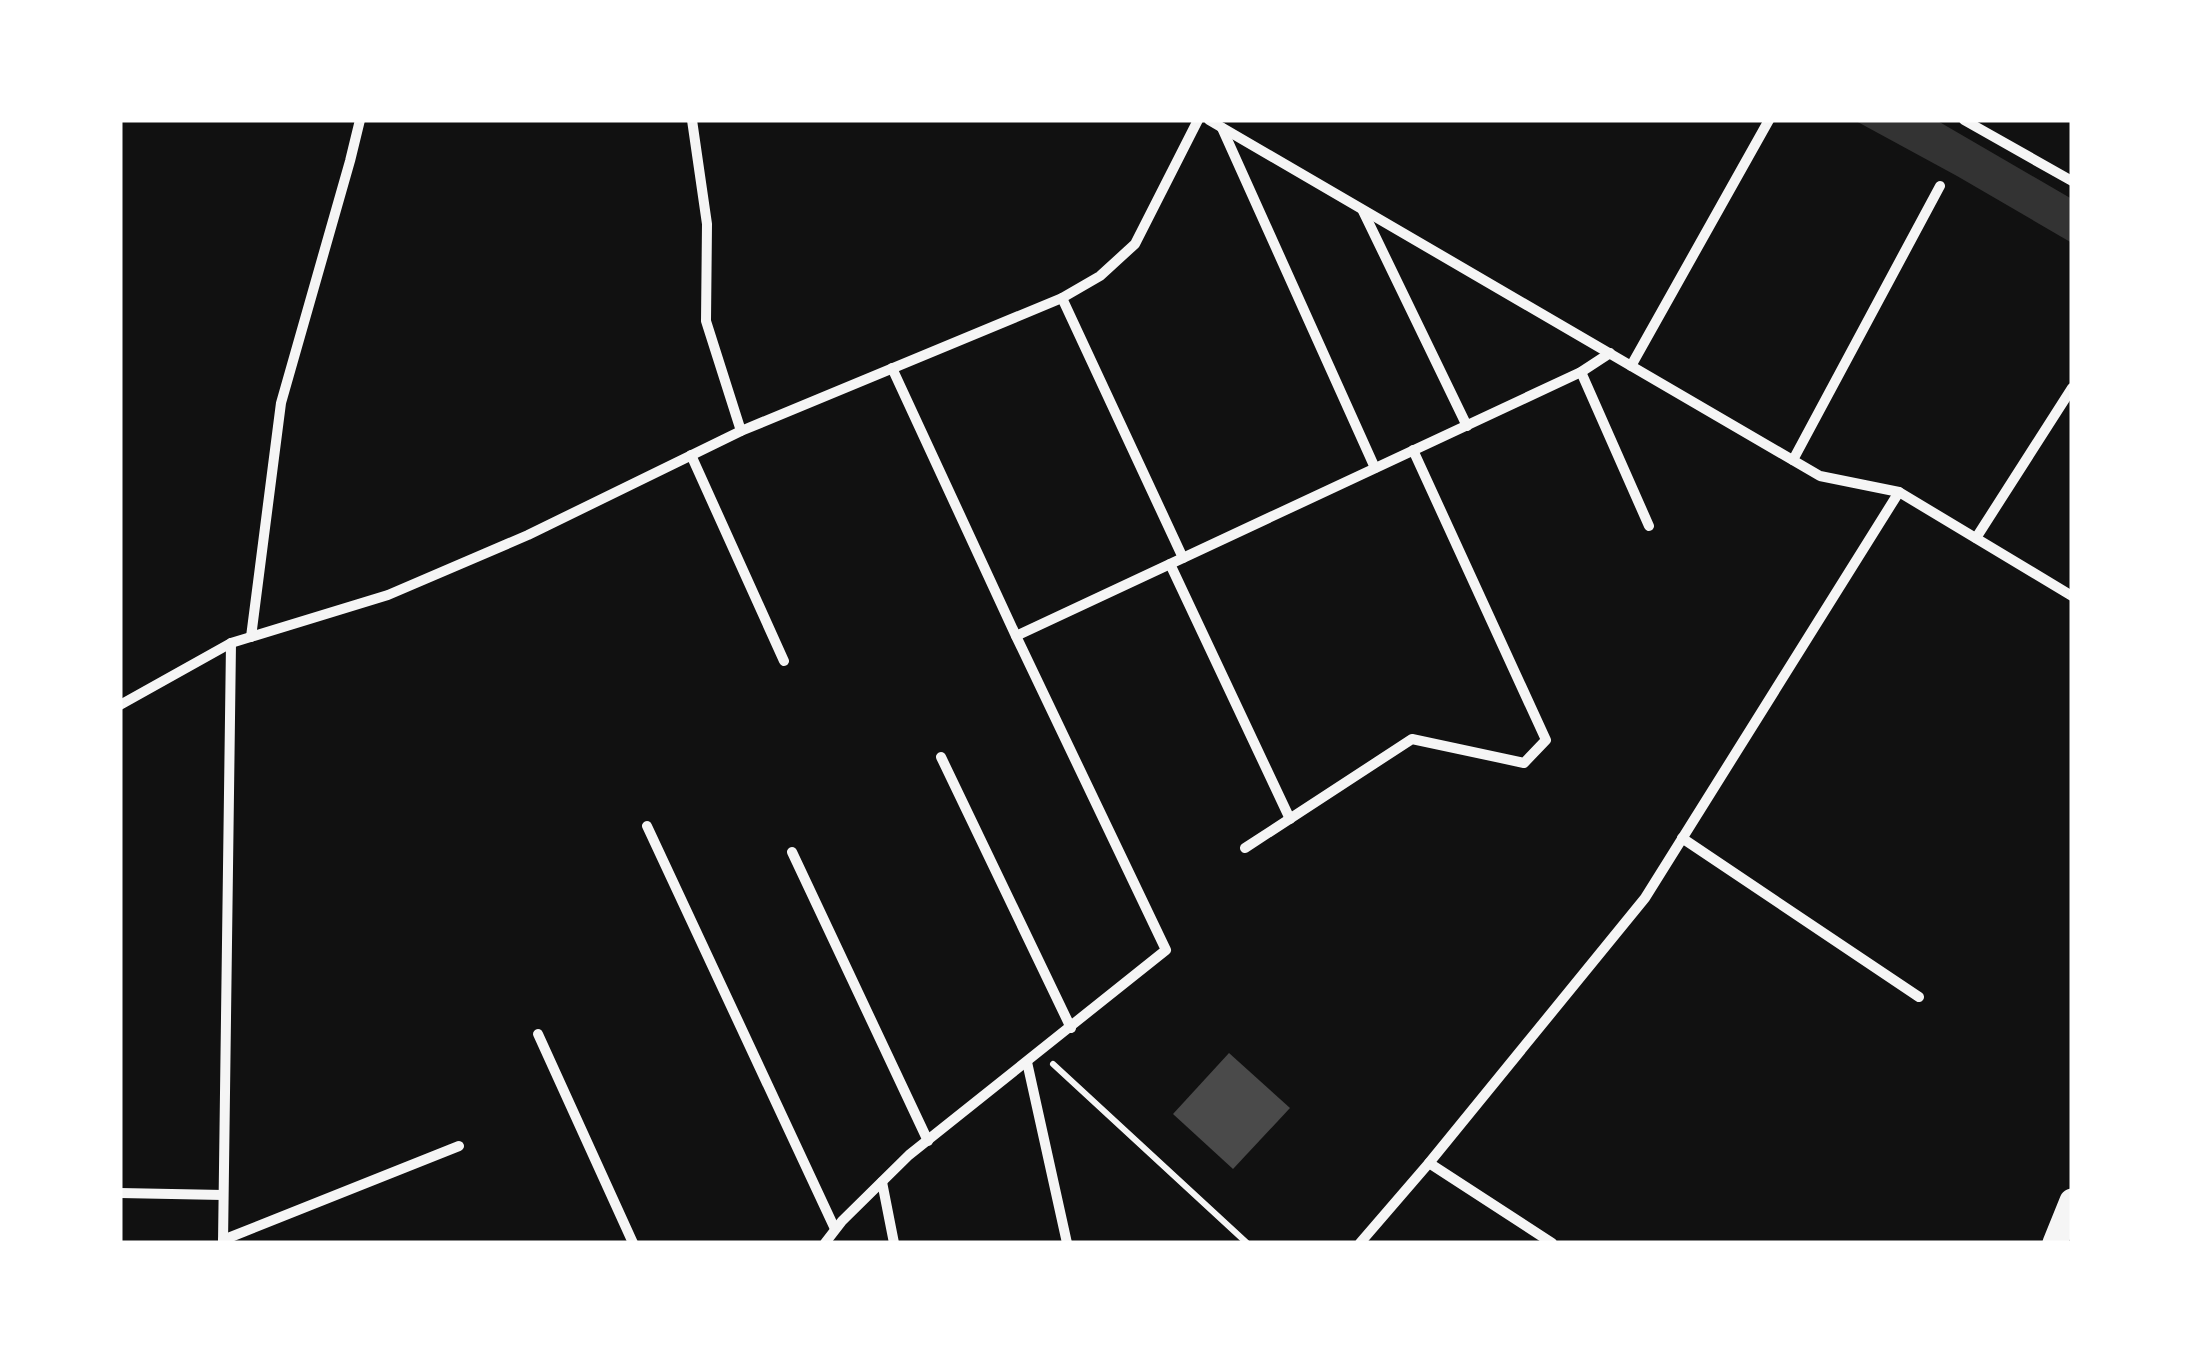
<svg xmlns="http://www.w3.org/2000/svg" width="2192" height="1363" font-family="Lato,sans-serif">
<style>
.water{fill:#333}
.building{fill:#4a4a4a}
.lines{fill:none;stroke-linecap:round;stroke-linejoin:round}
.path{stroke:#f5f5f5;stroke-width:6}
.minor{stroke:#f5f5f5;stroke-width:10}
.primary{stroke:#f5f5f5;stroke-width:25}
</style>
<rect width="100%" height="100%" fill="#111"/>
<!-- water -->
<polygon class="water" points="1854,120 1936,120 2072,199 2072,243 1957,176"/>
<!-- building -->
<polygon class="building" points="1229,1053 1290,1108 1233,1169 1173,1114"/>
<g class="lines">
<!-- path -->
<polyline class="path" points="1053,1064 1247,1243"/>
<!-- minor -->
<g class="minor">
<polyline points="692,120 707,224 706,321 741,431"/>
<polyline points="1209,120 1820,476 1899,492 2072,596"/>
<polyline points="1964,120 2072,181"/>
<polyline points="1222,128 1375,468"/>
<polyline points="1363,211 1467,426"/>
<polyline points="1062,298 1183,558"/>
<polyline points="1631,366 1769,120"/>
<polyline points="1581,372 1649,526"/>
<polyline points="691,455 784,661"/>
<polyline points="1793,460 1940,186"/>
<polyline points="1976,538 2072,388"/>
<polyline points="1170,564 1290,819"/>
<polyline points="1016,636 1581,372 1610,353"/>
<polyline points="251,637 281,403 350,161 360,120"/>
<polyline points="120,705 231,643 388,595 528,535 741,431 1062,298 1100,276 1135,244 1198,120"/>
<polyline points="941,757 1071,1028"/>
<polyline points="647,826 835,1229"/>
<polyline points="1682,838 1919,997"/>
<polyline points="1245,848 1412,739 1524,763 1546,740 1413,450"/>
<polyline points="792,852 928,1141"/>
<polyline points="538,1034 633,1243"/>
<polyline points="1027,1062 1067,1243"/>
<polyline points="1429,1163 1552,1243"/>
<polyline points="882,1182 894,1243"/>
<polyline points="120,1193 223,1195"/>
<polyline points="223,1240 459,1146"/>
<polyline points="223,1243 231,643"/>
<polyline points="825,1243 842,1221 909,1155 1166,950 1016,636 892,368"/>
<polyline points="1360,1243 1429,1163 1645,898 1899,492"/>
</g>
<!-- primary -->
<polyline class="primary" points="2055,1243 2072,1201"/>
</g>
<!-- border -->
<rect width="2192" height="1363" fill="none" stroke="#ffffff" stroke-width="245"/>
</svg>
